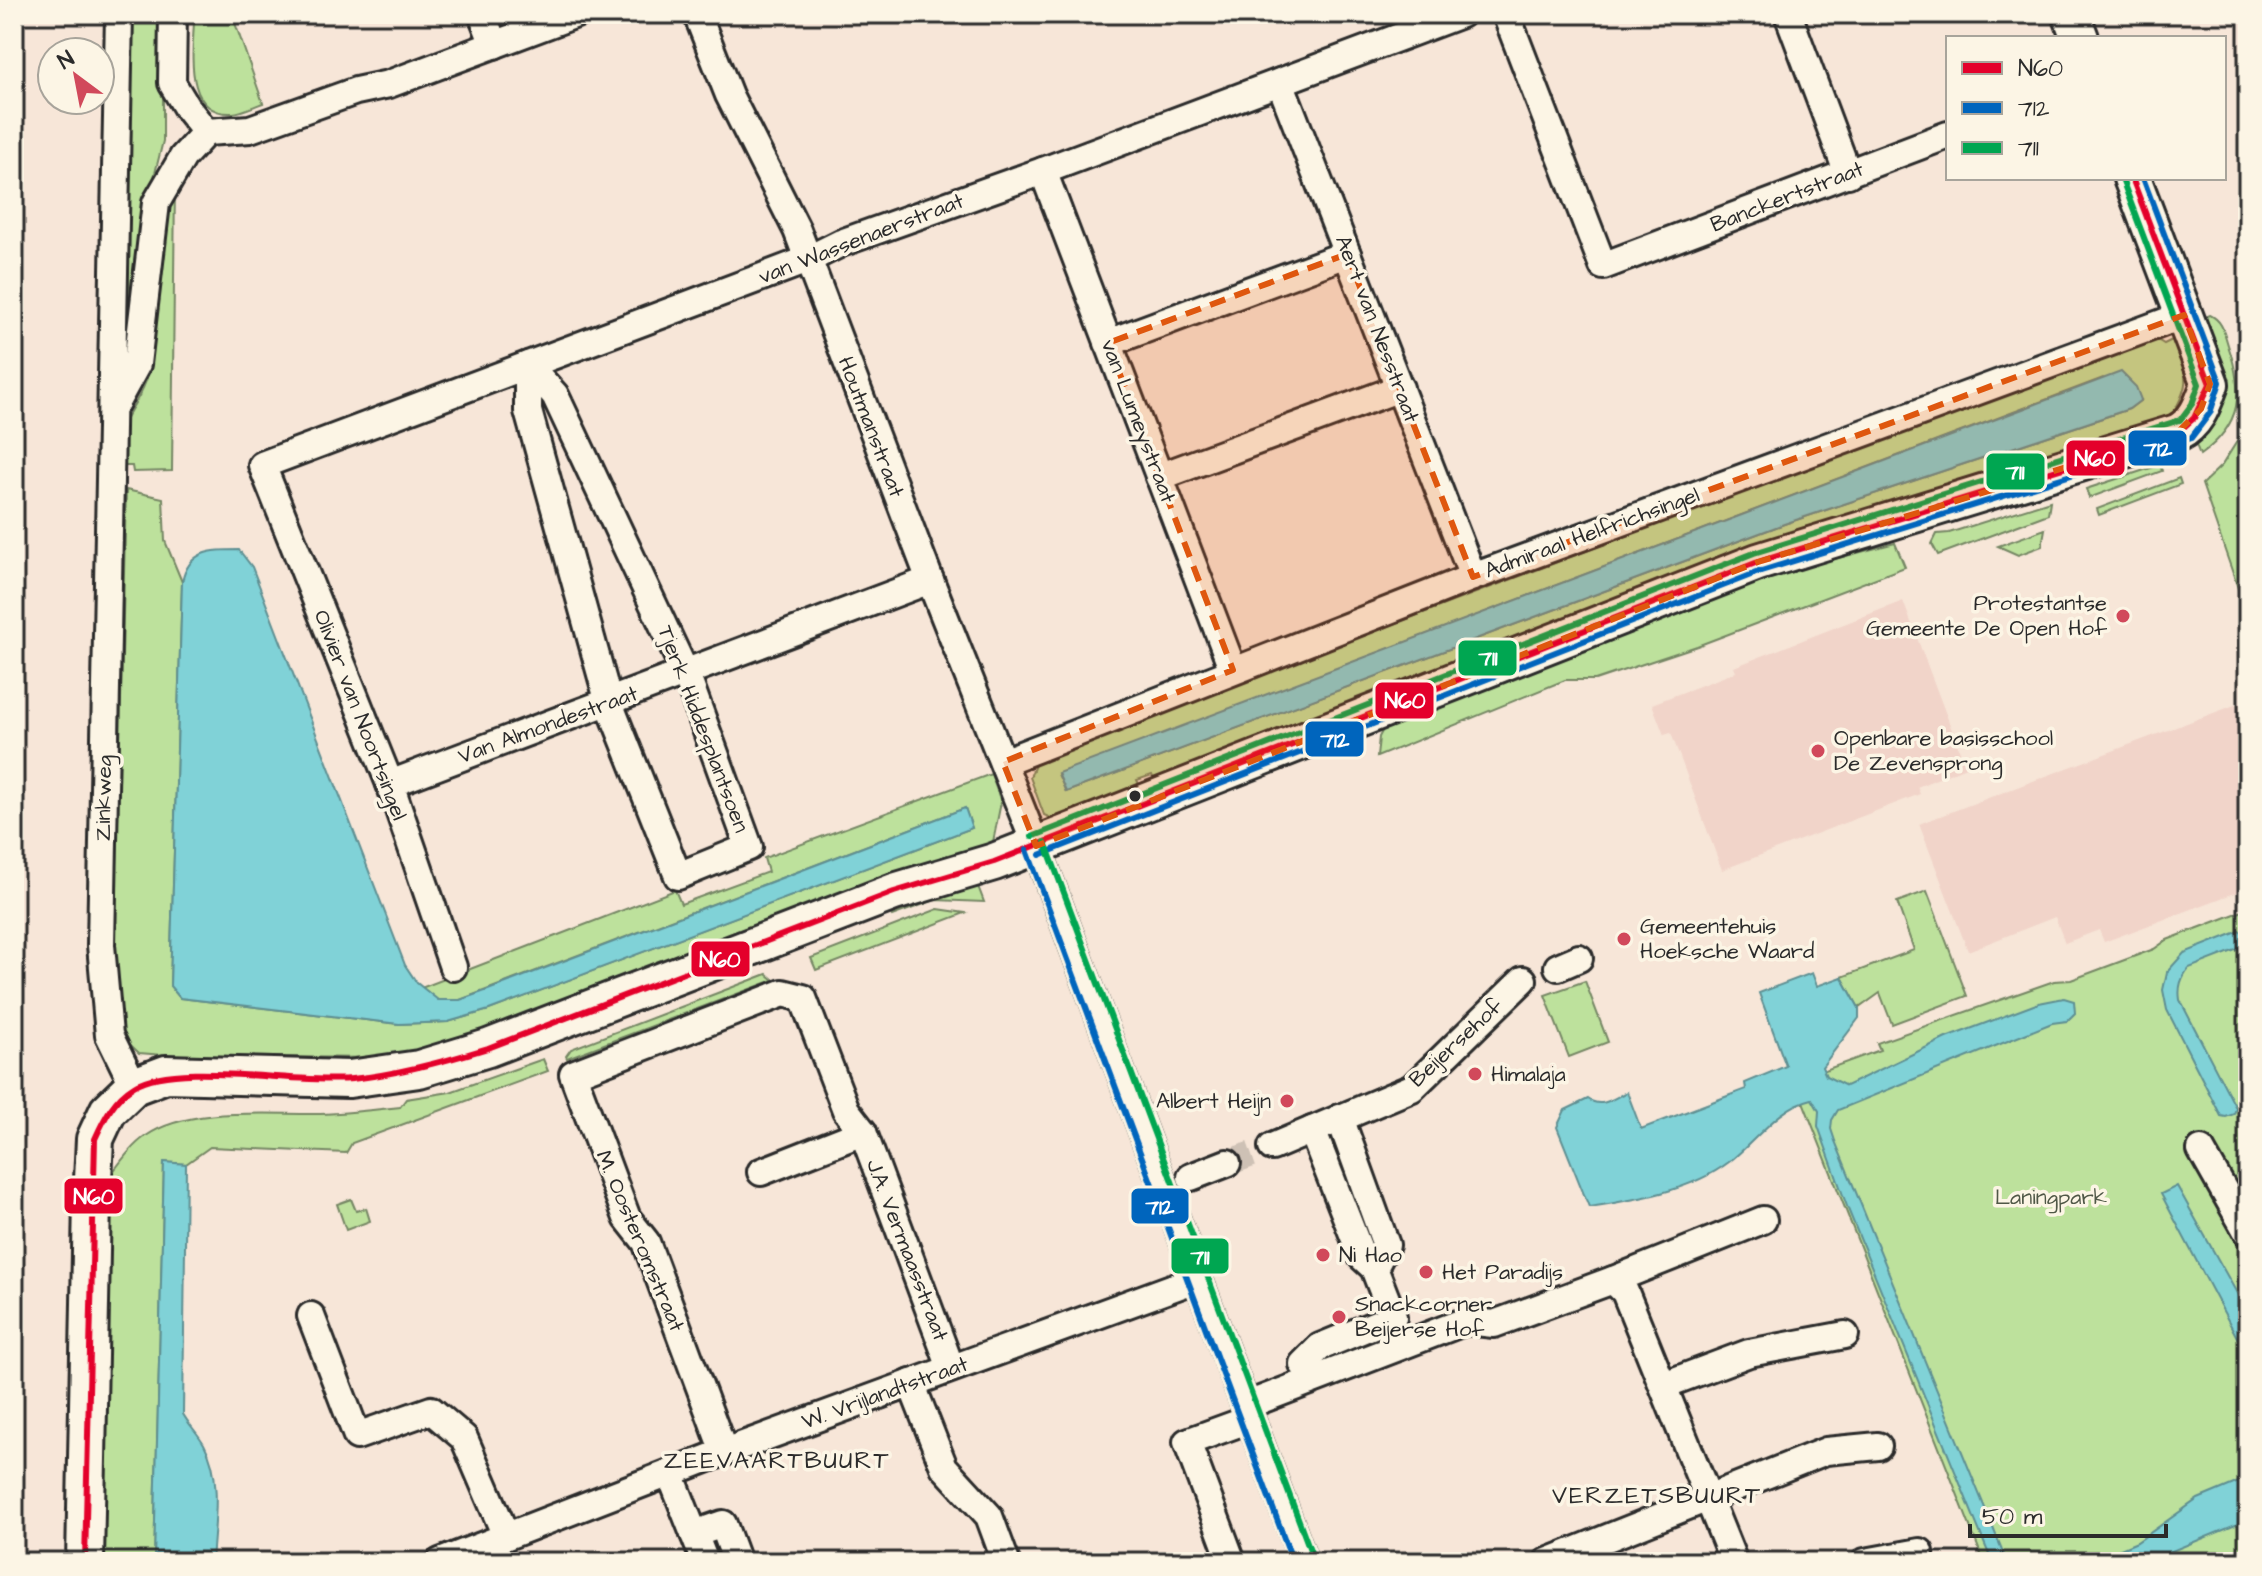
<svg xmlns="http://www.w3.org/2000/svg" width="2262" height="1576" font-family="'Architects Daughter',sans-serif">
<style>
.built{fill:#f1d4c9}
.green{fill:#bde19c;stroke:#748664;stroke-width:2;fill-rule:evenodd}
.water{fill:#80d2d7;stroke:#5e8f92;stroke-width:2}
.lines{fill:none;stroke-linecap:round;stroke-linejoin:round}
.street-tunnel{stroke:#cec1b5;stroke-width:26;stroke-dasharray:26 13;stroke-linecap:butt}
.street-casing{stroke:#2b2b2b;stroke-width:32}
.secondary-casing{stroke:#2b2b2b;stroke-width:42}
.street{stroke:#fcf5e5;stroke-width:26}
.secondary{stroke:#fcf5e5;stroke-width:36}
.bus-1-casing{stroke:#fcf5e5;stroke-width:12}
.bus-2-casing{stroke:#fcf5e5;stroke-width:12}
.bus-3-casing{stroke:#fcf5e5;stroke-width:12}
.bus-1{stroke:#e4002b;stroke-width:6}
.bus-2{stroke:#0065bd;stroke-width:6}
.bus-3{stroke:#00a651;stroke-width:6}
.marked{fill:#df570e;fill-opacity:0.2;stroke:#df570e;stroke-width:6;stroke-dasharray:16 10;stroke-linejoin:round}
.poi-dot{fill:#d1495b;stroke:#fcf5e5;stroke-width:3}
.bus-dot{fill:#2b2b2b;stroke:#fcf5e5;stroke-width:3}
.labels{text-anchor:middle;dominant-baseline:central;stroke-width:7;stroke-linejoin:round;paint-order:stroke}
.street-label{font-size:22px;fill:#2b2b2b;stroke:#fcf5e5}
.poi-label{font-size:22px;fill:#2b2b2b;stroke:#fcf5e5;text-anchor:start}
.park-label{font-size:22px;fill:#505847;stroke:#fcf5e5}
.neighbourhood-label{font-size:24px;letter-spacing:2px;fill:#2b2b2b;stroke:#fcf5e5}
.line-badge{stroke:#fcf5e5;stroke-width:3}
.badge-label{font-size:22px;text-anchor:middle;font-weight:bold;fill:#fff}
</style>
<rect width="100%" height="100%" fill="#f7e6d8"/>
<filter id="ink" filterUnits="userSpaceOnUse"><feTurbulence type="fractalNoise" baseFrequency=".0125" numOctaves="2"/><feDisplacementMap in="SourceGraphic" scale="16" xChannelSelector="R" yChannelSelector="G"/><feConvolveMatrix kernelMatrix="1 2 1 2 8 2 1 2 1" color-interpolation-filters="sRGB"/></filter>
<g filter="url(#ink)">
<!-- built -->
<g class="built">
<polygon points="1903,601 1966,767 1917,787 1920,794 1722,870 1671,733 1664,735 1652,704 1736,672 1734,667"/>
<polygon points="2240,703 2248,723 2248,888 2104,942 2099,930 2065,943 2055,917 1968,951 1919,824"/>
</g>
<!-- green -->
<g class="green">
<polygon points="128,14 163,14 163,141 147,206 132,344 123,346"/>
<path d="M234,20L263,103C254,106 242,112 233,113C183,116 193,51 194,21Z"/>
<path d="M175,184L172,471L133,472L132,466H121C121,452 119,434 125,421C133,404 144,392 148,374L160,225Z"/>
<path d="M2210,315C2223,321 2224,333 2228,345C2244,392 2243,424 2200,455L2195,442C2208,432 2222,418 2223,400C2224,387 2205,335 2200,319Z"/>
<path d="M2151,336L2164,344L2174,339C2187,378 2192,381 2171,417L1154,780L1152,775L1137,780L1140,786L1053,819L1044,815L1030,777L1037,760ZM2103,378L2141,400L2129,409L1784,524L1066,792L1058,774Z"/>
<polygon points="2248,424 2248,617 2202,484 2222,465"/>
<polygon points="2160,465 2162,471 2089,498 2086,489"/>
<polygon points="2179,478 2181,484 2099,515 2097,509"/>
<polygon points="126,490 163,498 165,541 182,582 170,986 180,998 399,1024 448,1022 489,1010 972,828 965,808 460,1000 438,1001 421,988 675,890 681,904 768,872 764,858 991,774 1001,802 993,842 448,1044 386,1058 176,1056 139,1053 115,1030 114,992"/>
<polygon points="2050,501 2048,514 1938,555 1932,544 1937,534 1949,533"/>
<polygon points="2045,529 2042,546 2018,555 1998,546"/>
<polygon points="1895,543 1905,567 1697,646 1595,680 1565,680 1377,757 1379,737 1385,726 1758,579"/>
<polygon points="976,881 984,902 935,900 892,916 891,914 895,904"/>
<polygon points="1927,891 1967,996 1892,1024 1880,993 1859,1008 1842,977 1914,950 1897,902"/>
<polygon points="938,909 965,913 816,970 811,958"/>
<polygon points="2248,909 2248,1562 1984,1562 1795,1081 1880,1050 1877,1043 2054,981 2071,980 2154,949 2167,940"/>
<polygon points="767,974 774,980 567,1058 566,1056 571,1049"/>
<polygon points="1585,981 1608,1042 1569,1057 1545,995"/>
<path d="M543,1059L548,1071L352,1143L346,1153L210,1147L186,1164L164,1162L154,1562H99L109,1177C120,1163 131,1146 146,1136C190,1106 269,1115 320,1114C347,1113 373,1110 400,1107L406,1099L450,1092Z"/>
<polygon points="351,1199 356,1211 366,1208 370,1221 346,1230 337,1204"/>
</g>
<!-- water -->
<g class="water">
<polygon points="2121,372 2136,387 2141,400 2129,409 1784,524 1066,792 1058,773"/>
<path d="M239,550L252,567L405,965L417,983L438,1000H460L488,990L965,808L972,828L489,1010L448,1022L399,1024L180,998L170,986L182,582C189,550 210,550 239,550Z"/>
<path d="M2240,931L2247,937L2246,946L2189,968C2181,978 2178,987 2180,1000L2236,1108L2234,1114L2226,1117L2221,1116L2167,1010L2163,990L2167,972L2184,953Z"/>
<path d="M1812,973L1817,986L1842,977L1859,1008V1018L1822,1067L1826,1076L1846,1086L1946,1038L2039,1003L2064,998L2074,1001L2075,1013L2067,1021L2052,1023L1838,1110L1832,1120L1831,1129L1835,1141L2007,1562H1992L1848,1209L1818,1126L1819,1111L1812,1099C1778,1107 1756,1141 1729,1162C1691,1191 1635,1200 1589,1207L1557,1127L1565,1110L1588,1099C1602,1109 1613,1098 1627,1092L1641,1129L1746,1089L1745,1083L1786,1066L1759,993Z"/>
<path d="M164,1162L186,1164L183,1414C189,1425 198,1433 204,1444C223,1478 214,1526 212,1562H154Z"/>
<polygon points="2177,1186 2248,1313 2248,1358 2161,1194"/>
<polygon points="2248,1478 2248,1520 2145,1562 2090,1562 2137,1542 2198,1499"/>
</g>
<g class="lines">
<!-- street-tunnel -->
<polyline class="street-tunnel" points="1227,1163 1272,1147"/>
<defs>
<g id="street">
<polyline points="119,14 101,945 109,1035 134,1086"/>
<polyline points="482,14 494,45"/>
<polyline points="697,14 729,95 797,230 930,580 1036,846 1304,1562"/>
<polyline points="1506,14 1603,266 1948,135"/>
<polyline points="1788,14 1848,174"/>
<polyline points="1280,82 1473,577"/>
<polyline points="206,132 250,129 356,91 389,84 576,14"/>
<polyline points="1043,171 1233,670"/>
<polyline points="1108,343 1347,254"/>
<polygon points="528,365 555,395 686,674 749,847 678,876 609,703 528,411"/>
<polyline points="115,404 137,364 156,203 183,157 206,132 187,108 172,83 173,14"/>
<polyline points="1159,477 1400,388"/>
<polyline points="1003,762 1473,577 2184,315"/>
<polyline points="390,784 930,580"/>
<polyline points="453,967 390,784 262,465 807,260 841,243 1043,171 1461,14"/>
<polyline points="1558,967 1579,958"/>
<polyline points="1340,1118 1386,1245 1374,1268"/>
<polyline points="1272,1147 1412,1088 1523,980"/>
<polyline points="2201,1150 2248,1233"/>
<polyline points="761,1172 863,1132"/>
<polyline points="1191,1177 1227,1163"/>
<polyline points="311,1316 357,1436 431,1410 464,1438 506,1536"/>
<polyline points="1303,1364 1320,1347 1393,1317 1374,1268 1362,1257 1312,1130"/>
<polyline points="911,1383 944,1467 989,1516 1006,1562"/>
<polyline points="1664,1385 1749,1353 1845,1335"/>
<polyline points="1245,1406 1466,1321 1494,1324 1613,1280"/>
<polyline points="724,1452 646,1242 627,1218 573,1074 783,993 803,998 846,1110 863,1132 951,1368"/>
<polyline points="670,1473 705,1562"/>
<polyline points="694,1534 723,1524 737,1562"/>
<polyline points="440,1562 724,1452 1196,1279"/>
<polyline points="1232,1562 1187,1442 1250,1419"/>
<polyline points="1547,1562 1826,1451 1878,1446"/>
<polyline points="1734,1562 1625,1292 1613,1280 1763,1220"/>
<polyline points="1865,1562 1920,1552"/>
</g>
<g id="secondary">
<polyline points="2071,14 2080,38"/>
<path d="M85,1562L92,1200L95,1139L108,1111L134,1086L166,1074L349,1079L419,1069L488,1048L894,892L994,862L1758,562L2177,433C2197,423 2203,403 2210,384L2132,178"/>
</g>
</defs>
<!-- street casing -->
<use href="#street" class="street-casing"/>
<!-- secondary casing -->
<use href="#secondary" class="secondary-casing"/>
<!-- street -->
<use href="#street" class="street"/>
<!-- secondary -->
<use href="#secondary" class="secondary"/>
<defs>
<path id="bus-1" d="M85,1562L95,1139C104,1119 114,1098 134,1086C176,1060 297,1084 352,1079C399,1074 443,1062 488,1048L894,892L994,862L1758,562L2177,433L2194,418L2210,384L2132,178"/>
<g id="bus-2">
<polyline points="1027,850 1293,1562"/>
<polyline points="1040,855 1761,571 2191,438 2210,413 2220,382 2143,178"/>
</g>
<g id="bus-3">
<polyline points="1032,837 1754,553 2180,420 2192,404 2199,384 2123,182"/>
<polyline points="1045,842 1313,1558"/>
</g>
</defs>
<!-- bus-1 casing -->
<use href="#bus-1" class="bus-1-casing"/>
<!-- bus-2 casing -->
<use href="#bus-2" class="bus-2-casing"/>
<!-- bus-3 casing -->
<use href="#bus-3" class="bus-3-casing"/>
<!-- bus-1 -->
<use href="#bus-1" class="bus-1"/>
<!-- bus-2 -->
<use href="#bus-2" class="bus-2"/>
<!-- bus-3 -->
<use href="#bus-3" class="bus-3"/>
</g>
</g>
<!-- marked area -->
<path class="marked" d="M1347,254L1473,577L2184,315L2210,384L2201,409L2177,433L1758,562L1036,846L1003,762L1233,670L1108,343Z"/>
<!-- markers -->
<g class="poi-dot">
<circle cx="2123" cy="616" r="8"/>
<circle cx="1818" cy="751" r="8"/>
<circle cx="1624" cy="939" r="8"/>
<circle cx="1475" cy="1074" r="8"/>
<circle cx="1287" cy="1101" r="8"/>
<circle cx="1323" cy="1255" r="8"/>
<circle cx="1426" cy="1272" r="8"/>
<circle cx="1339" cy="1317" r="8"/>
</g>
<circle class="bus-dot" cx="1135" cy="796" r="7"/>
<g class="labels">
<!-- street labels -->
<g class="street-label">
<text transform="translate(1787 197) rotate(-21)">Banckertstraat</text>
<text transform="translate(861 239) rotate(-21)">van Wassenaerstraat</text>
<text transform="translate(1377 329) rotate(69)">Aert van Nesstraat</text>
<text transform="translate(1138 421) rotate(69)">van Lumeystraat</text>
<text transform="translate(871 427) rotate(69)">Houtmanstraat</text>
<text transform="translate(1592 533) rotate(-20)">Admiraal Helfrichsingel</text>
<text transform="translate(360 715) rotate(69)">Olivier van Noortsingel</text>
<text transform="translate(548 725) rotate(-20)">Van Almondestraat</text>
<text transform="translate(703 729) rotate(69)">Tjerk Hiddesplantsoen</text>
<text transform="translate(104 798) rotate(-89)">Zinkweg</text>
<text transform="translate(1456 1043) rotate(-43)">Beijersehof</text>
<text transform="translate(640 1241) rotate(67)">M. Oosteromstraat</text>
<text transform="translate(907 1250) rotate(69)">J.A. Vermaasstraat</text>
<text transform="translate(885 1393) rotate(-20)">W. Vrijlandtstraat</text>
</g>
<!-- poi labels -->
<g class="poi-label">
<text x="2107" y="603" text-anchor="end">Protestantse<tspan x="2107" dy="25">Gemeente De Open Hof</tspan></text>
<text x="1834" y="738">Openbare basisschool<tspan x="1834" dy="25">De Zevensprong</tspan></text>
<text x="1640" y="926">Gemeentehuis<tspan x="1640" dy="25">Hoeksche Waard</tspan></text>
<text x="1491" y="1074">Himalaja</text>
<text x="1271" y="1101" text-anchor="end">Albert Heijn</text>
<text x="1339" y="1255">Ni Hao</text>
<text x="1442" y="1272">Het Paradijs</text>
<text x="1355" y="1304">Snackcorner<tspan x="1355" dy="25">Beijerse Hof</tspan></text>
</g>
<!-- park labels -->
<g class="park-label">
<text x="2051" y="1197">Laningpark</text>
</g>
<!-- neighbourhood labels -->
<g class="neighbourhood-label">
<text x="777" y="1461">ZEEVAARTBUURT</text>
<text x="1657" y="1496">VERZETSBUURT</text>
</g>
</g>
<g class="line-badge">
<rect x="2127" y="429" width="61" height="38" rx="8" fill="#0065bd"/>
<rect x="2065" y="439" width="61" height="38" rx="8" fill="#e4002b"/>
<rect x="1985" y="452" width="61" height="39" rx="8" fill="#00a651"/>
<rect x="1457" y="639" width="61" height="38" rx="8" fill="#00a651"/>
<rect x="1374" y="681" width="61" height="39" rx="8" fill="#e4002b"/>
<rect x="1304" y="720" width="61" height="38" rx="8" fill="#0065bd"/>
<rect x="690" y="940" width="61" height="38" rx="8" fill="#e4002b"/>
<rect x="63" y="1177" width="61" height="38" rx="8" fill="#e4002b"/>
<rect x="1130" y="1187" width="60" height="38" rx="8" fill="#0065bd"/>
<rect x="1170" y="1237" width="60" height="38" rx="8" fill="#00a651"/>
</g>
<g class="badge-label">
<text x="2158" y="456">712</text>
<text x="2095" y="466">N60</text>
<text x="2015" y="479">711</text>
<text x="1488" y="665">711</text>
<text x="1405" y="708">N60</text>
<text x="1335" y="747">712</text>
<text x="720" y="967">N60</text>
<text x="94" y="1204">N60</text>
<text x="1160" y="1214">712</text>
<text x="1200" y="1264">711</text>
</g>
<!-- margin -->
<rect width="2262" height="1576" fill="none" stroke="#fcf5e5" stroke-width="48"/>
<rect x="24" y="24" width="2214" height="1528" fill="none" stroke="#2b2b2b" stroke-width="3" filter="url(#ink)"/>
<!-- legend -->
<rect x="1946" y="36" width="280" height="144" fill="#fcf5e5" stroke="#a8a49b" stroke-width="2"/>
<rect x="1962" y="62" width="40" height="12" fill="#e4002b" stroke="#a8a49b" stroke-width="2"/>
<text x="2018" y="76" font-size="24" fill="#2b2b2b">N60</text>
<rect x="1962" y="102" width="40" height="12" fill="#0065bd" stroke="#a8a49b" stroke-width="2"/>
<text x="2018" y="116" font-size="24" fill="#2b2b2b">712</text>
<rect x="1962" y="142" width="40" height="12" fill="#00a651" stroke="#a8a49b" stroke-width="2"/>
<text x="2018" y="156" font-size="24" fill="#2b2b2b">711</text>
<!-- north arrow -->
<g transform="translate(76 76) rotate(328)"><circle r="38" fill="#fcf5e5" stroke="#a8a49b" stroke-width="2"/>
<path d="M0-6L14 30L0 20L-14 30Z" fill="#d1495b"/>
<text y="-12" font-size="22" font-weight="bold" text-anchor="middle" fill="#2b2b2b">N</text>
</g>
<!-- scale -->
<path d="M1970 1524v12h196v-12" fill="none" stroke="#2b2b2b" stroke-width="4"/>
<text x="1982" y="1524" font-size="24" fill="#2b2b2b" stroke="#fcf5e5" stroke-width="6" paint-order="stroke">50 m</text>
</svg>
